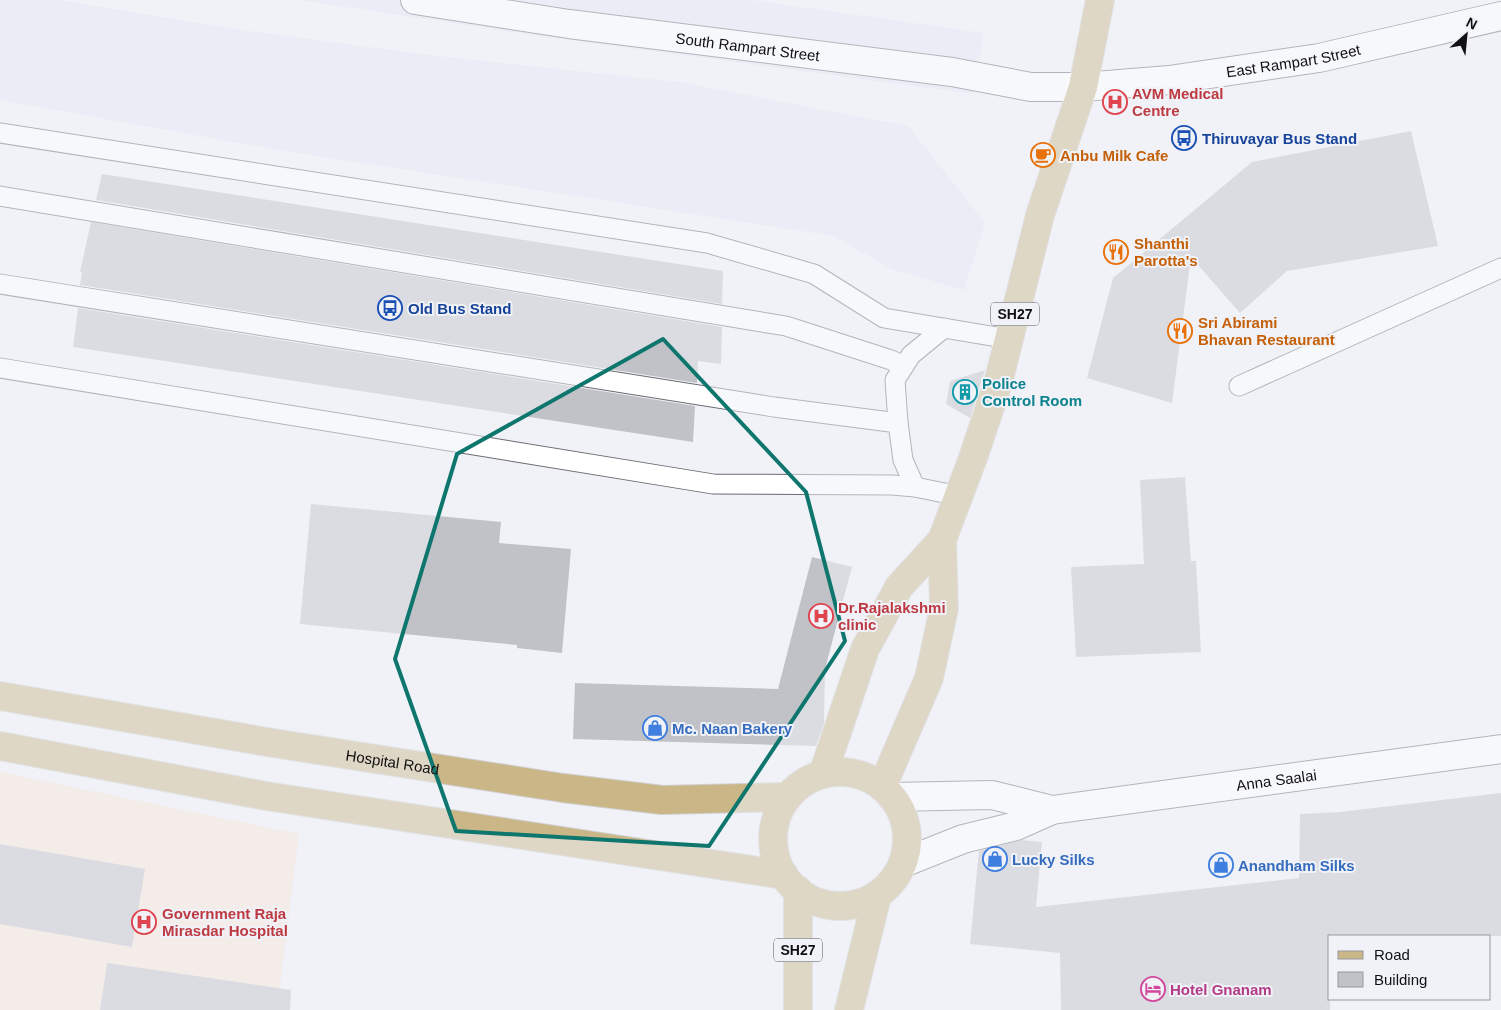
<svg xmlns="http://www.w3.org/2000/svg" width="1501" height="1010" font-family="Helvetica,sans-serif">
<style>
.built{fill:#e2e6f4}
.medical{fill:#f8e4d5}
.building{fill:#c0c2c7}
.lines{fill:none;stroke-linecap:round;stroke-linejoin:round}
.service-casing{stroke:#696b70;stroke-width:21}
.minor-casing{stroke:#696b70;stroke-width:30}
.tertiary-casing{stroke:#696b70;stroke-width:30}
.primary-casing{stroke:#cfcfd0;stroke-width:30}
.service{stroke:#fff;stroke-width:19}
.minor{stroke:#fff;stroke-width:28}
.tertiary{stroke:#fff;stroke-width:28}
.primary{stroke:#cab687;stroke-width:28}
.marked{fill:none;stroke:#0f766e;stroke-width:4;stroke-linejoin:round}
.labels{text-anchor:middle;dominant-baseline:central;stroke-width:4;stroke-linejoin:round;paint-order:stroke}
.shield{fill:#f0f2f8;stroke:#545458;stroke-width:1}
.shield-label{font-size:14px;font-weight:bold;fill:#111113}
.street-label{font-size:15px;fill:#111113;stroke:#f0f2f8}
.health-label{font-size:15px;font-weight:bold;fill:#be3a42;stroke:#f0f2f8;text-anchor:start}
.transit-label{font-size:15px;font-weight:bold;fill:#164399;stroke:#f0f2f8;text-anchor:start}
.food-label{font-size:15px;font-weight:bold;fill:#c56008;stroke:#f0f2f8;text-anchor:start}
.culture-label{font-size:15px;font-weight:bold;fill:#0d838f;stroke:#f0f2f8;text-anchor:start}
.shop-label{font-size:15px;font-weight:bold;fill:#366cbe;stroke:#f0f2f8;text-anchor:start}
.hotel-label{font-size:15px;font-weight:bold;fill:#b23c85;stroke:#f0f2f8;text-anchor:start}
</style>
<rect width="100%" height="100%" fill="#f0f2f8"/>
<!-- built -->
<g class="built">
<polygon points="0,0 59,0 242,30 428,55 679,82 908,126 985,223 964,290 891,269 834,236 278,150 0,100"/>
<polygon points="299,0 751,0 984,33 973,94 540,36"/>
</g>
<!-- medical -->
<polygon class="medical" points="0,772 299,834 277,1010 0,1010"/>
<!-- building -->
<g class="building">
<polygon points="1411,131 1438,246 1287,271 1240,313 1191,257 1172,403 1087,378 1113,278 1252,162"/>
<polygon points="102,174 723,271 722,304 96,200"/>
<polygon points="91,222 722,327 721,364 698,361 697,383 80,285 82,272 80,272"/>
<polygon points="78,308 695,406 693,442 73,347"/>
<polygon points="985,370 970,418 946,404 950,381"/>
<polygon points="1185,477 1191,561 1196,561 1201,652 1076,657 1071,567 1144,564 1140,480"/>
<polygon points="311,504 501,522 499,543 571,549 562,653 517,648 517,645 300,624"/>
<polygon points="812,557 852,567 825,669 824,723 816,746 573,739 575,683 778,689"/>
<polygon points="1501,793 1501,936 1330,936 1330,1010 1061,1010 1060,953 970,944 979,851 1022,840 1042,842 1036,907 1299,878 1300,814 1340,812"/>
<polygon points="0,844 145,869 132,947 0,924"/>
<polygon points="107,963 291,990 290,1010 100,1010"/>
</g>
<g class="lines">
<defs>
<g id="service">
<polyline points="0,133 707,243 814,274 884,318 1009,339"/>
<polyline points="0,196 786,326 891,360 904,366"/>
<polyline points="0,284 774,407 898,423"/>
<polyline points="0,368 713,484 892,485 915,487 959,496"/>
<polyline points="1239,386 1501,268"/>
<polyline points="915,487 903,460 898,423 895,380 911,355 944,328"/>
</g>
<g id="minor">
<path id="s1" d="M1083,87L1169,80L1319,58L1501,16"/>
</g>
<g id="tertiary">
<path id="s2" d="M415,0L569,24L952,72L1031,87H1083"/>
<polyline points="892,797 992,795 1052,810"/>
<path id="s3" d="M903,863L963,839L1016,826L1052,810L1501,749"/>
</g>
<g id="primary">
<path id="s4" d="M0,696L279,744L563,788L662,800L788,797"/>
<polyline points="0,746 266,796 784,875"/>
<circle cx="840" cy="839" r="67"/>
<polyline points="823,774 865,649 899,587 942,540 973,458 998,383 1040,215 1083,87 1100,0"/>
<polyline points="882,787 929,678 944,608 942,540"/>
<polyline points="798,1010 798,890"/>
<polyline points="849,1010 877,896"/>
</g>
</defs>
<!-- service casing -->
<use href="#service" class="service-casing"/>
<!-- minor casing -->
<use href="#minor" class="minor-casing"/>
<!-- tertiary casing -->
<use href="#tertiary" class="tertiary-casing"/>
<!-- primary casing -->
<use href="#primary" class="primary-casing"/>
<!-- service -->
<use href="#service" class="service"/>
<!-- minor -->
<use href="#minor" class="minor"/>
<!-- tertiary -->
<use href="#tertiary" class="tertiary"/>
<!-- primary -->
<use href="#primary" class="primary"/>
</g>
<!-- marked area -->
<path d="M0 0H1501V1010H0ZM663,339L806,492L845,641L709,846L456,831L395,659L457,454Z" fill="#f0f2f8" fill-opacity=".55" fill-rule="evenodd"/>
<path class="marked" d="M663,339L806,492L845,641L709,846L456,831L395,659L457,454Z"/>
<!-- icons -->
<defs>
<symbol id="hospital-ring" viewBox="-11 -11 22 22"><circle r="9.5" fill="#f0f2f8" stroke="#e0444e" stroke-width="1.5"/><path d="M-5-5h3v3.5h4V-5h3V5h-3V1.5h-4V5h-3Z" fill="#e0444e"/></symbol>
<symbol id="bus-ring" viewBox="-11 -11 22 22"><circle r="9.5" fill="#f0f2f8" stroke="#1a4fb4" stroke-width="1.5"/><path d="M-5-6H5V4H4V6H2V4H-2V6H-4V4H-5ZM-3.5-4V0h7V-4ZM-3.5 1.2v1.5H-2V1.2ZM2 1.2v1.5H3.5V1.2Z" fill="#1a4fb4"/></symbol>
<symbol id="cafe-ring" viewBox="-11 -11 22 22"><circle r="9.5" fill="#f0f2f8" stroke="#e8710a" stroke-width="1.5"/><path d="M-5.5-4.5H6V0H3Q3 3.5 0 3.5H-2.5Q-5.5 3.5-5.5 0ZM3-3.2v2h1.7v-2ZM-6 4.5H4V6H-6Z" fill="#e8710a"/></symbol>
<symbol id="restaurant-ring" viewBox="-11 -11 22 22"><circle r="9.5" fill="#f0f2f8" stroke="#e8710a" stroke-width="1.5"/><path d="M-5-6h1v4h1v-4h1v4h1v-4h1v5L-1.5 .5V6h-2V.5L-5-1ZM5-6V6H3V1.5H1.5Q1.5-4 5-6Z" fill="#e8710a"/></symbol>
<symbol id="building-ring" viewBox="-11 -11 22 22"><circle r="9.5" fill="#f0f2f8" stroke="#0f9aa8" stroke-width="1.5"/><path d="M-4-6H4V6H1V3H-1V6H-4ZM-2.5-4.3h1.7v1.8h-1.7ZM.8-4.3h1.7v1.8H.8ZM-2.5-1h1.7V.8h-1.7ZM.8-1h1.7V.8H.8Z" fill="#0f9aa8"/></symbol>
<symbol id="shop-ring" viewBox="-11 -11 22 22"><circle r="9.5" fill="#f0f2f8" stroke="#3f7fe0" stroke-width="1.5"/><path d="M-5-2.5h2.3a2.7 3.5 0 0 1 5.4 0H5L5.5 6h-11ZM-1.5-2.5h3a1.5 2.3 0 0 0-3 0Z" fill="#3f7fe0"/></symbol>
<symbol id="hotel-ring" viewBox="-11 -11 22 22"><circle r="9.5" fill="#f0f2f8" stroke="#d1479c" stroke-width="1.5"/><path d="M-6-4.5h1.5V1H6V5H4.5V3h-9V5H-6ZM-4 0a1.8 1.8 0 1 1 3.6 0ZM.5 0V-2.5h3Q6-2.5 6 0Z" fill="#d1479c"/></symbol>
</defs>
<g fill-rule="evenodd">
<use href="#hospital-ring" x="1101" y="88" width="28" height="28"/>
<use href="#bus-ring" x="1170" y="124" width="28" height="28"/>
<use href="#cafe-ring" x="1029" y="141" width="28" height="28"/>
<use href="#restaurant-ring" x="1102" y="238" width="28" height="28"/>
<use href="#bus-ring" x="376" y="294" width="28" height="28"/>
<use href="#restaurant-ring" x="1166" y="317" width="28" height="28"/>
<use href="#building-ring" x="951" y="378" width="28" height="28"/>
<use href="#hospital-ring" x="807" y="602" width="28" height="28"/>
<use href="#shop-ring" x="641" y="714" width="28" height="28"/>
<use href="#shop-ring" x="981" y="845" width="28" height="28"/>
<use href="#shop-ring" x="1207" y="851" width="28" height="28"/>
<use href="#hospital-ring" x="130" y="908" width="28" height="28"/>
<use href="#hotel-ring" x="1139" y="975" width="28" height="28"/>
</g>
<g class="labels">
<!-- shield labels -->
<g class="shield">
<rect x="991" y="302.5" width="48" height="23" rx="4"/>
<rect x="774" y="938.5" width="48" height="23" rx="4"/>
</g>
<g class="shield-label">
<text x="1015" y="314">SH27</text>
<text x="798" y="950">SH27</text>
</g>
<!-- street labels -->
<g class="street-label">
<text stroke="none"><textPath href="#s2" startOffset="336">South Rampart Street</textPath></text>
<text stroke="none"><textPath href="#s1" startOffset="212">East Rampart Street</textPath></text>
<text stroke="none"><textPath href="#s4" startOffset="398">Hospital Road</textPath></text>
<text stroke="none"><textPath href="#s3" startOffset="385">Anna Saalai</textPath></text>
</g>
<!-- health labels -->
<g class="health-label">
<text x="1132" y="93">AVM Medical<tspan x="1132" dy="17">Centre</tspan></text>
<text x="838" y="607">Dr.Rajalakshmi<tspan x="838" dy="17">clinic</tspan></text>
<text x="162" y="913">Government Raja<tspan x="162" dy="17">Mirasdar Hospital</tspan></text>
</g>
<!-- transit labels -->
<g class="transit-label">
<text x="1202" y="138">Thiruvayar Bus Stand</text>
<text x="408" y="308">Old Bus Stand</text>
</g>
<!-- food labels -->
<g class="food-label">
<text x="1060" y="155">Anbu Milk Cafe</text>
<text x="1134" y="243">Shanthi<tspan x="1134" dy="17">Parotta's</tspan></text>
<text x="1198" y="322">Sri Abirami<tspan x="1198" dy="17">Bhavan Restaurant</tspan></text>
</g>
<!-- culture labels -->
<g class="culture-label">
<text x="982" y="383">Police<tspan x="982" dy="17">Control Room</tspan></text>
</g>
<!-- shop labels -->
<g class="shop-label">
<text x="672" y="728">Mc. Naan Bakery</text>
<text x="1012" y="859">Lucky Silks</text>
<text x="1238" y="865">Anandham Silks</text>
</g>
<!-- hotel labels -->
<g class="hotel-label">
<text x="1170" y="989">Hotel Gnanam</text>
</g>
</g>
<!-- legend -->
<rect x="1328" y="935" width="162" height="65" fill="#f0f2f8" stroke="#97989c"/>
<rect x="1338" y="951" width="25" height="8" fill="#cab687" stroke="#97989c"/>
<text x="1374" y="960" font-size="15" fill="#111113">Road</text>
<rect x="1338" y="972" width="25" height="15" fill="#c0c2c7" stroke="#97989c"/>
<text x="1374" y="985" font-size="15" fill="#111113">Building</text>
<!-- north arrow -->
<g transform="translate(1466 35) rotate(27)" stroke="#f0f2f8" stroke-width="4" paint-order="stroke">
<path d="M0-4L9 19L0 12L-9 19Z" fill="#111113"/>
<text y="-8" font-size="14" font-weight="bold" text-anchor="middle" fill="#111113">N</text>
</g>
</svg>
